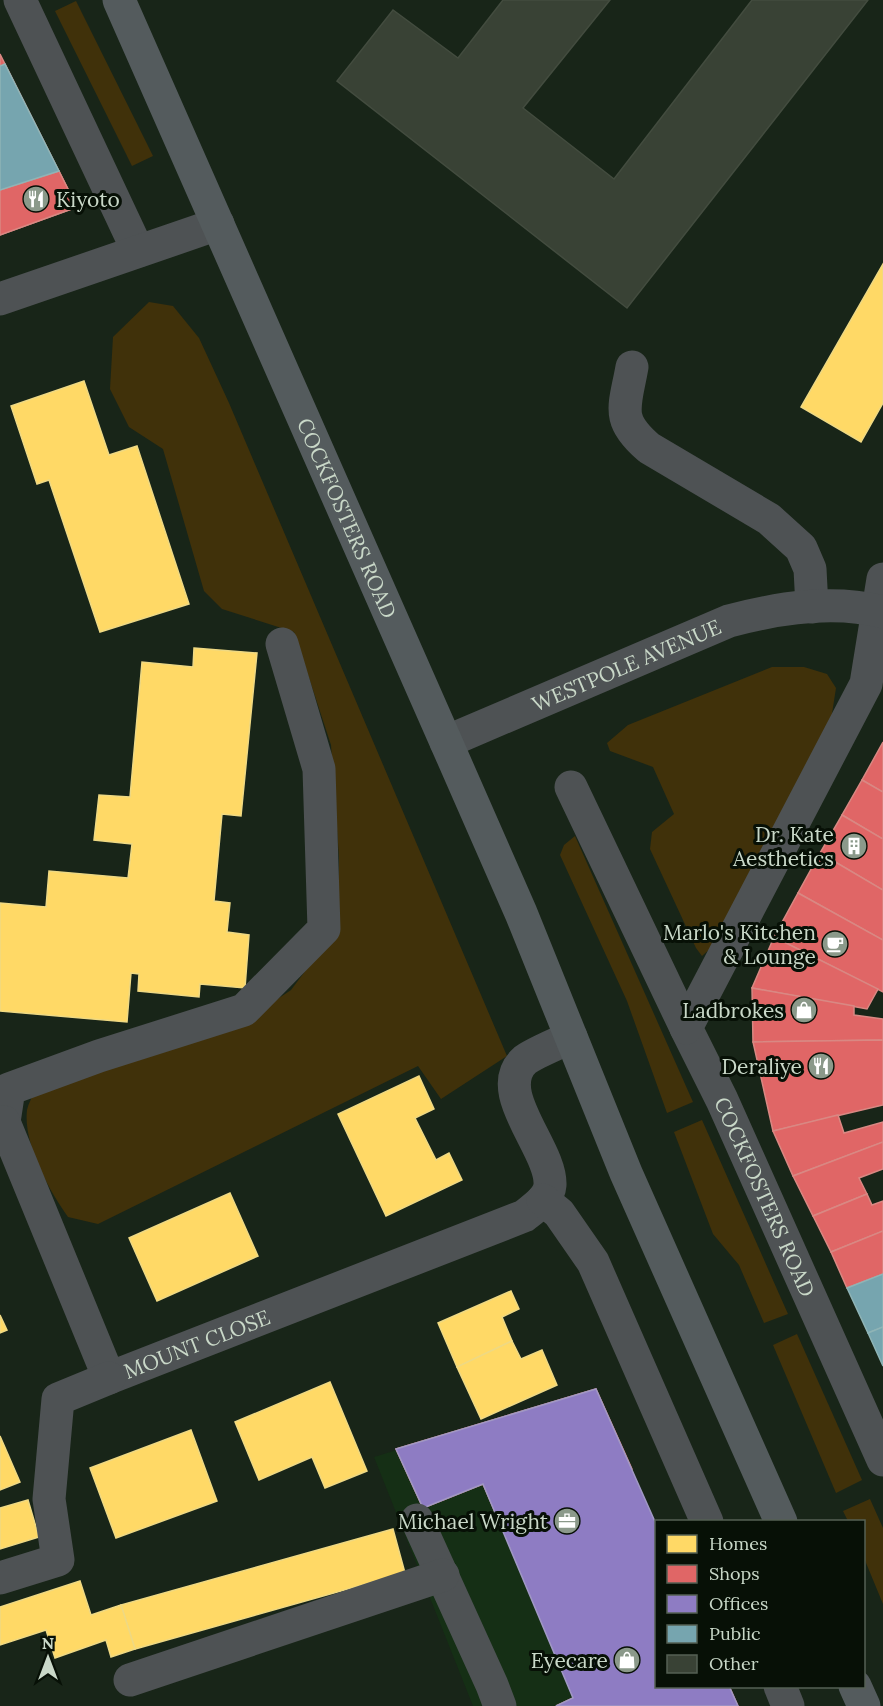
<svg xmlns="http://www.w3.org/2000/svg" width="883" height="1706" font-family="Lora,serif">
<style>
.built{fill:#152f15}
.green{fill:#40310a}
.homes{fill:#ffd966;stroke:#efd983;stroke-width:1.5}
.shops{fill:#e06666;stroke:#d98883;stroke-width:1.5}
.offices{fill:#8e7cc3;stroke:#a098c4;stroke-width:1.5}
.public{fill:#76a5af;stroke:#8fb4b6;stroke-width:1.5}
.building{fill:#394235;stroke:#434c3f;stroke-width:1.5}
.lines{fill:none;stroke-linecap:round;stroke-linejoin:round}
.minor{stroke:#4e5254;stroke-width:33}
.major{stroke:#545b5d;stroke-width:33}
.labels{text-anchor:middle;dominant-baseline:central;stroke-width:6;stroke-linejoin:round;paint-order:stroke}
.poi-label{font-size:21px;fill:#c9d8c8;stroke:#071006;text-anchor:end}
.street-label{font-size:21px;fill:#c9d8c8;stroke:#071006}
</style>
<rect width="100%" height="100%" fill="#182518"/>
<!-- built -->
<polygon class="built" points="596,1389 656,1524 656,1686 729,1687 738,1706 473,1706 374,1457"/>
<!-- green -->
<g class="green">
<polygon points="76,1 153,156 132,166 55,11"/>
<path d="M149,302L173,306L199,338L229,403L507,1056L441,1099L418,1066L98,1224L68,1217C49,1190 23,1144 27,1110C28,1104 32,1098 34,1092L230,1031L291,990L339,926V857L331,745L294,632L222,609L204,591L163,449L129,427L110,389L113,337Z"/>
<polygon points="772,667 804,667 827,674 836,688 831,720 712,947 702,956 696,948 650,849 652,832 674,814 653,767 610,751 607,743 628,725"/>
<polygon points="575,836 693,1102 667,1113 627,1001 560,855 564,845"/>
<polygon points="702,1120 788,1314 764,1323 739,1265 713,1234 674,1132"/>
<polygon points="797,1334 862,1480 836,1493 773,1345"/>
<polygon points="870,1499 883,1528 883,1604 864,1558 864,1522 848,1521 843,1511"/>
</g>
<!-- homes -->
<g class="homes">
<polygon points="883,264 883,403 861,442 801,407"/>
<polygon points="84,381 109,455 137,446 189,604 100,632 49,480 37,484 11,406"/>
<polygon points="194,648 257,653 241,816 222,814 214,901 230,903 227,932 249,935 245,988 200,984 199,997 138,991 139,974 131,973 127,1022 0,1011 0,903 46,907 49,871 128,878 132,844 94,840 99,795 130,797 142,662 193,667"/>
<polygon points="419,1076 434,1109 415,1118 436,1160 449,1153 462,1180 386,1216 338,1114"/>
<polygon points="230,1193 258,1256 157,1301 129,1238"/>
<polygon points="511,1291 519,1309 502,1317 512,1341 457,1367 438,1323"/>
<polygon points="0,1315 7,1330 0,1333"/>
<polygon points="512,1341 521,1359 542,1350 557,1385 481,1419 457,1367"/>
<polygon points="330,1382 367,1471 325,1488 312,1457 259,1480 235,1422"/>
<polygon points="191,1430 217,1501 116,1538 90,1468"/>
<polygon points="0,1436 20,1482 0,1490"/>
<polygon points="28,1500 39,1537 0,1549 0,1508"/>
<polygon points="393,1529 405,1573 135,1649 121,1605"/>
<polygon points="80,1581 91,1615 121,1605 135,1649 111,1657 106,1640 55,1658 46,1630 0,1645 0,1607"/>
</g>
<!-- shops -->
<g class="shops">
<polygon points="0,54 77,207 0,235"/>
<polygon points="59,171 77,207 0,235 0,190"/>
<polygon points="883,742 883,792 862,780"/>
<polygon points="862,780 883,792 883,839 842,815"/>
<polygon points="842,815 883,839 883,890 820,853"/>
<polygon points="820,853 883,890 883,940 798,893"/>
<polygon points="798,893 883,940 883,992 774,937"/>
<polygon points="774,937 878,989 867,1009 752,988"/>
<polygon points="752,988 854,1006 854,1015 883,1019 883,1040 753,1042"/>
<polygon points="883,1040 883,1105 773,1131 753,1042"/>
<polygon points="838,1115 844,1133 883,1122 883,1142 793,1176 773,1131"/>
<polygon points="883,1142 883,1169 859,1178 867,1194 813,1216 793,1176"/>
<polygon points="867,1194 872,1205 883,1201 883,1231 831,1252 813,1216"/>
<polygon points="883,1231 883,1274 847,1288 831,1252"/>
<polygon points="596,1389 632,1469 501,1526 483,1484 423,1508 396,1449"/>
<polygon points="656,1671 656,1686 729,1686 738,1706 556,1706 573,1698 576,1703"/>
</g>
<!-- offices -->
<polygon class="offices" points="596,1389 656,1524 656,1686 729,1686 738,1706 556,1706 573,1698 483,1484 423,1508 396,1449"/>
<!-- public -->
<g class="public">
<polygon points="5,64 59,171 0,190 0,66"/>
<polygon points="883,1274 883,1327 868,1333 847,1288"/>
<polygon points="883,1327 883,1366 868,1333"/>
</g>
<!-- building -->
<polygon class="building" points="503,0 610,0 523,108 614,179 752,0 868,0 627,308 337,81 393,10 458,58"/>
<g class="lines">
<!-- minor -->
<g class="minor">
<polyline points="20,0 138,251"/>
<polyline points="0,299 218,224"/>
<path d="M632,367C625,407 615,419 649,448L769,519L801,548L810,569L812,607"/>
<path id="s1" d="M883,579L866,684L686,1028L722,1100L883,1460"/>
<path id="s2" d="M446,742L729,621C778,608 833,599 883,612"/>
<polyline points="571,787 686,1028"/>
<polyline points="4,1122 9,1089 99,1056 244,1010 324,929 319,769 282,644"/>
<path id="s3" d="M0,1123L4,1122L109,1378L524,1216C534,1208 549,1199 550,1185C552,1149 490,1091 525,1060C534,1053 559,1043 571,1037"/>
<polyline points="543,1200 559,1213 593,1262 707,1522"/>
<polyline points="417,1520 492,1685 500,1706"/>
<polyline points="0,1578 58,1560 49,1499 58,1399 109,1378"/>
<polyline points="130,1680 443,1575"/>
<polyline points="780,1686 788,1706"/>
</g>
<!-- major -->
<g class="major">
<path id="s4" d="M119,0L446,742L521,913L626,1173L781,1522"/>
<polyline points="855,1686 864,1706"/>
</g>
</g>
<!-- icons -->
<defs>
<symbol id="restaurant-disc" viewBox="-11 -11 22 22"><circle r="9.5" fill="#8b998a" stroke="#071006"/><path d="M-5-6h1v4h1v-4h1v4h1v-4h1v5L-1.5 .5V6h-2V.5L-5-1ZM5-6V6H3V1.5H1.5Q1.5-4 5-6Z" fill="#fff"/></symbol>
<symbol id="building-disc" viewBox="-11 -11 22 22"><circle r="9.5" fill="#8b998a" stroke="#071006"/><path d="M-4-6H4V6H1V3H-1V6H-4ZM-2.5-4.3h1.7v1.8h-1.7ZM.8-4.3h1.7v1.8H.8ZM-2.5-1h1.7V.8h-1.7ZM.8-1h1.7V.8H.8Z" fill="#fff"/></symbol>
<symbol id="cafe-disc" viewBox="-11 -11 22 22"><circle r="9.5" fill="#8b998a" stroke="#071006"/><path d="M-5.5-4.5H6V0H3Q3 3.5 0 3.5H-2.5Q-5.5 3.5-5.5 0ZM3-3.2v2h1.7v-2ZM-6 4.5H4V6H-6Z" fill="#fff"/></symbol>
<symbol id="shop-disc" viewBox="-11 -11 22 22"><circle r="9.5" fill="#8b998a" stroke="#071006"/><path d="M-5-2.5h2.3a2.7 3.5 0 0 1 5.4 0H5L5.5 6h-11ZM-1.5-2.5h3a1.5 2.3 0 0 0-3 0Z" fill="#fff"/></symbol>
<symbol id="office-disc" viewBox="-11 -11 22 22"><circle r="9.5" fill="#8b998a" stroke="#071006"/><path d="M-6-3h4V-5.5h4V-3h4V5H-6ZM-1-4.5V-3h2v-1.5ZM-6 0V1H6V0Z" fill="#fff"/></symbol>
</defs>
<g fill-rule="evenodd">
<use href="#restaurant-disc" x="21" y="184" width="30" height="30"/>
<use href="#building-disc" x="839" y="831" width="30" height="30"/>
<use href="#cafe-disc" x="820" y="929" width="30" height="30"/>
<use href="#shop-disc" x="789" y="995" width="30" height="30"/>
<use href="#restaurant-disc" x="806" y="1051" width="30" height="30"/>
<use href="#office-disc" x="552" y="1506" width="30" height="30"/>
<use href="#shop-disc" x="612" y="1645" width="30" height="30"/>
</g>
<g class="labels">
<!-- poi labels -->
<g class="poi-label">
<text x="56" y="199" text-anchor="start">Kiyoto</text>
<text x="834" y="834">Dr. Kate<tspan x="834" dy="24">Aesthetics</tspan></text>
<text x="816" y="932">Marlo's Kitchen<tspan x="816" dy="24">&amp; Lounge</tspan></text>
<text x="784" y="1010">Ladbrokes</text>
<text x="802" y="1066">Deraliye</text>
<text x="548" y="1521">Michael Wright</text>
<text x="608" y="1660">Eyecare</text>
</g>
<!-- street labels -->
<g class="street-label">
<text stroke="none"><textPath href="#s4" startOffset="566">COCKFOSTERS ROAD</textPath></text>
<text stroke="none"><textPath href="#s2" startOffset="196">WESTPOLE AVENUE</textPath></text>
<text stroke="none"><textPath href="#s1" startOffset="681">COCKFOSTERS ROAD</textPath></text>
<text stroke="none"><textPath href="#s3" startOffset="375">MOUNT CLOSE</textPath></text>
</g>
</g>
<!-- legend -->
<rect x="655" y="1520" width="210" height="168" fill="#071006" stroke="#556054" stroke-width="1.5"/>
<rect x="667" y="1535" width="30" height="18" fill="#ffd966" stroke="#556054" stroke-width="1.5"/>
<text x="709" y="1550" font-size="18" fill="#c9d8c8">Homes</text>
<rect x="667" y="1565" width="30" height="18" fill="#e06666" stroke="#556054" stroke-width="1.5"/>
<text x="709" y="1580" font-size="18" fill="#c9d8c8">Shops</text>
<rect x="667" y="1595" width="30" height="18" fill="#8e7cc3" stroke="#556054" stroke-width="1.5"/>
<text x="709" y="1610" font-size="18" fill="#c9d8c8">Offices</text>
<rect x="667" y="1625" width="30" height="18" fill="#76a5af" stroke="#556054" stroke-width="1.5"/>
<text x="709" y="1640" font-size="18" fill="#c9d8c8">Public</text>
<rect x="667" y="1655" width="30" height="18" fill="#394235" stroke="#556054" stroke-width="1.5"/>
<text x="709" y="1670" font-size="18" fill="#c9d8c8">Other</text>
<!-- north arrow -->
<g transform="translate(48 1658)" stroke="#071006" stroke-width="4.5" paint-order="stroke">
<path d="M0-4.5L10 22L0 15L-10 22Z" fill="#c9d8c8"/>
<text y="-9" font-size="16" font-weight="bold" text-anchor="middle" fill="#c9d8c8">N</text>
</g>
</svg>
